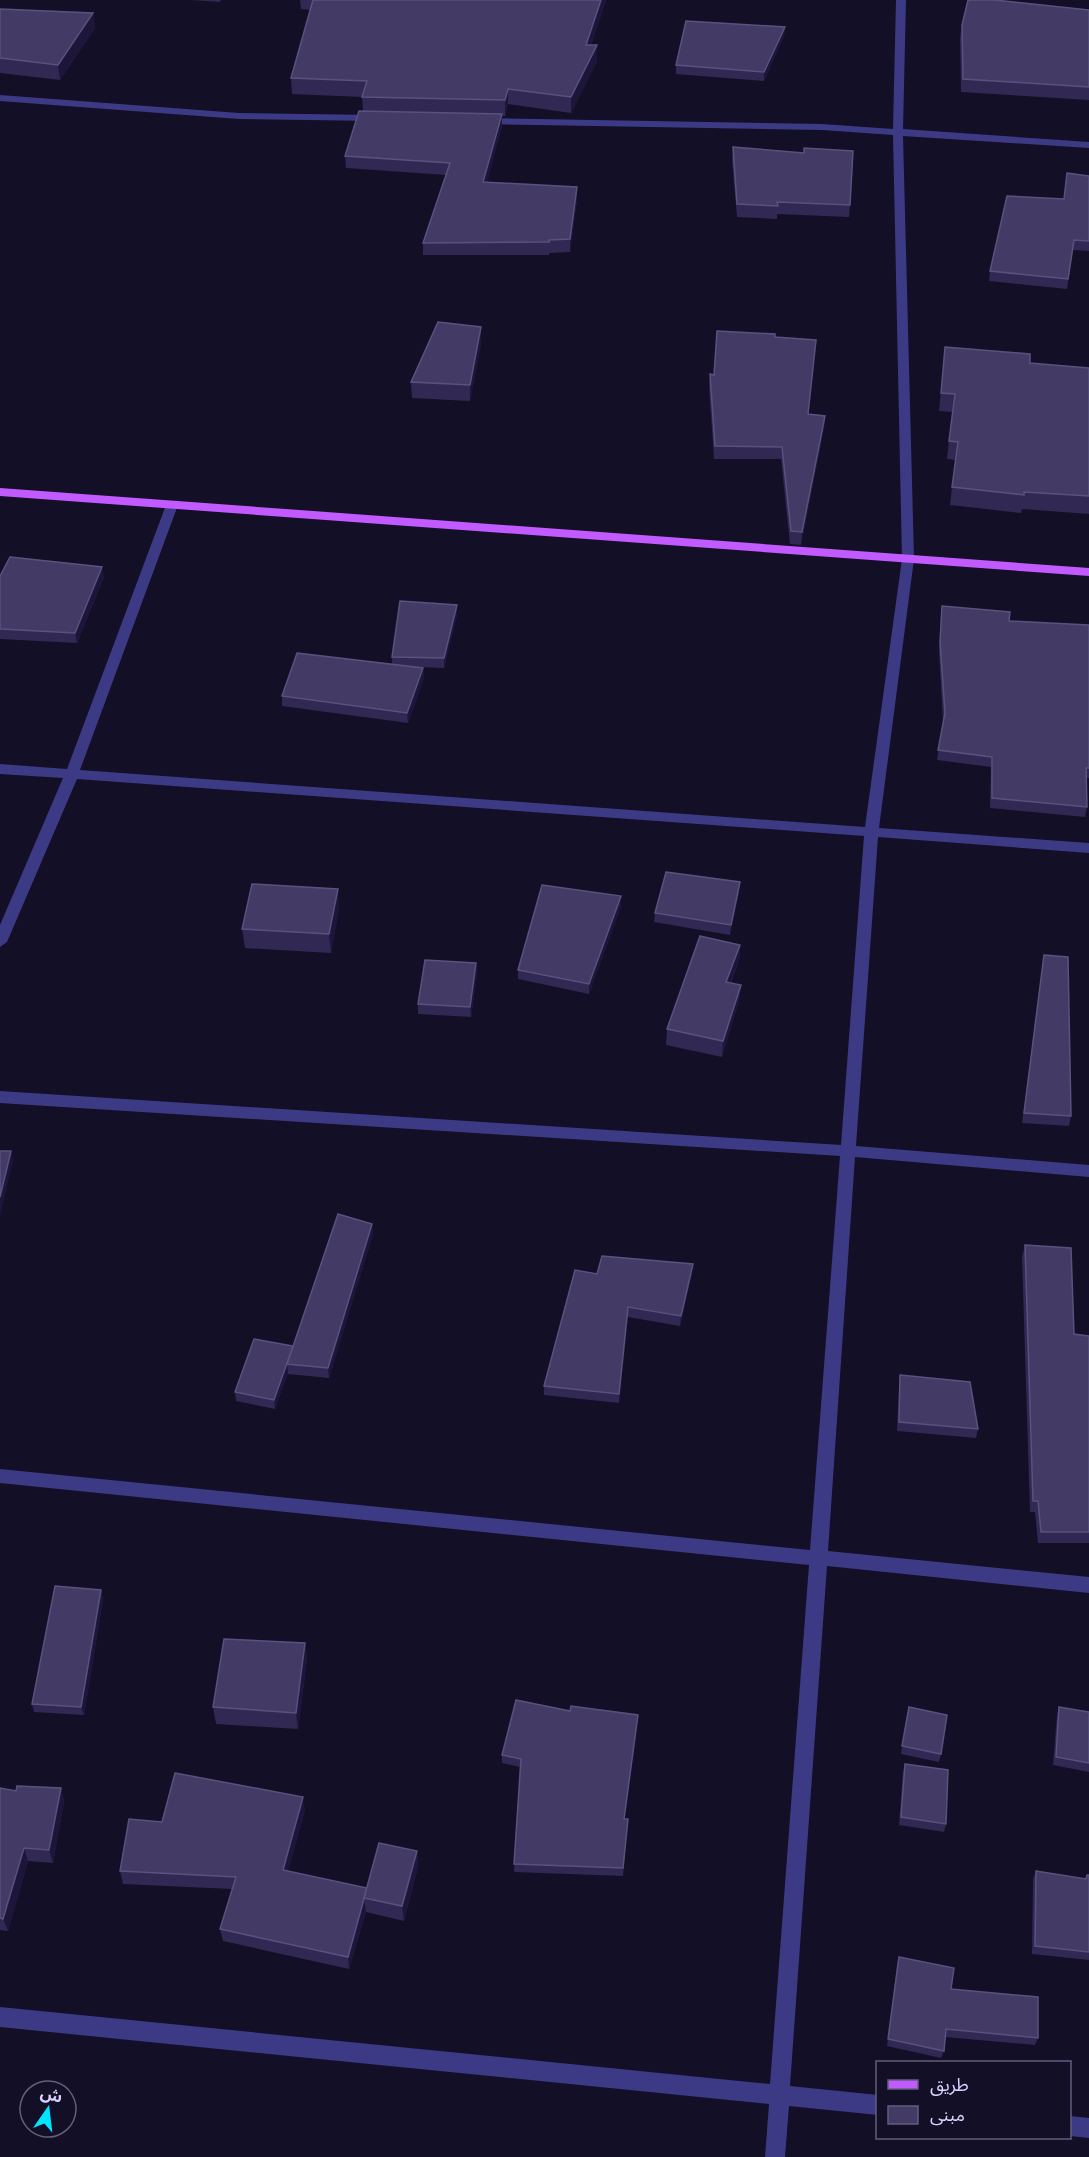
<svg xmlns="http://www.w3.org/2000/svg" width="1089" height="2157" font-family="Overpass,'Noto Sans Arabic',sans-serif">
<style>
.lines{fill:none;stroke-linecap:round;stroke-linejoin:round}
.street{fill:#3d3a85;fill-rule:evenodd}
.primary{fill:#c25bff;fill-rule:evenodd}
.wall{fill:#312854}
.shaded-wall{fill:#1d163a}
.building{fill:#433a66;stroke:#5a527e;stroke-width:1.5}
</style>
<rect width="100%" height="100%" fill="#130f26"/>
<g class="lines">
<!-- street -->
<g class="street">
<polygon points="896,0 906,0 903,129 1089,142 1089,148 903,136 914,559 879,828 1089,843 1089,853 878,837 856,1146 1089,1165 1089,1177 855,1157 828,1551 1089,1577 1089,1593 827,1566 790,2086 878,2095 878,2115 789,2106 785,2157 765,2157 769,2104 0,2027 0,2007 770,2084 809,1565 0,1483 0,1469 810,1550 840,1156 0,1103 0,1091 841,1145 864,836 77,779 7,942 0,947 0,925 63,778 0,774 0,764 67,769 166,505 172,501 178,505 80,770 865,827 902,559 893,135 822,130 484,124 479,121 484,118 822,124 893,129"/>
<polygon points="0,95 239,113 376,115 381,118 376,121 239,119 0,101"/>
<polygon points="1070,2116 1089,2118 1089,2138 1070,2136"/>
</g>
<!-- primary -->
<polygon class="primary" points="0,488 1089,568 1089,576 0,496"/>
</g>
<!-- wall -->
<g class="wall">
<polygon points="191,0 221,0 220,2"/>
<polygon points="300,0 606,0 591,45 597,61 571,113 508,104 505,116 502,116 502,126 487,182 577,187 577,200 570,252 549,253 549,255 423,255 423,243 446,175 346,168 345,156 363,111 362,97 292,94 291,78 311,10 301,9"/>
<polygon points="0,9 93,13 95,28 60,80 0,73"/>
<polygon points="1089,10 1089,100 961,92 960,38 962,25"/>
<polygon points="785,27 784,36 764,81 676,74 676,65"/>
<polygon points="733,147 850,205 849,217 777,214 777,219 737,217 732,160"/>
<polygon points="1089,176 1089,251 1073,250 1067,289 989,281 990,271 1063,199"/>
<polygon points="481,327 481,344 470,401 412,398 411,382"/>
<polygon points="775,337 809,414 825,416 824,428 801,545 790,544 781,459 714,459 709,387 710,374 714,375"/>
<polygon points="945,347 1030,363 1089,368 1089,514 1022,509 1021,513 950,505 955,460 947,459 952,412 939,411"/>
<polygon points="0,576 104,577 77,643 0,639"/>
<polygon points="942,606 1009,621 1089,625 1089,778 1086,778 1087,807 1085,817 990,808 991,767 937,760 943,722 939,652"/>
<polygon points="457,615 444,668 417,667 423,668 424,678 408,723 282,706 282,696 392,664 392,657"/>
<polygon points="739,892 730,935 654,922 655,913"/>
<polygon points="621,906 589,994 518,979 518,970"/>
<polygon points="339,908 331,953 245,948 242,929"/>
<polygon points="740,945 739,961 731,983 741,985 739,1001 722,1057 666,1045 667,1029"/>
<polygon points="1044,955 1071,1116 1069,1126 1022,1123"/>
<polygon points="476,963 477,973 471,1017 418,1014 418,1004"/>
<polygon points="372,1224 373,1234 329,1378 288,1374 288,1372 275,1409 236,1401 235,1392 293,1348"/>
<polygon points="1025,1245 1074,1334 1089,1336 1089,1543 1038,1543 1035,1512 1030,1512 1022,1257"/>
<polygon points="692,1273 680,1326 628,1317 619,1403 544,1395 544,1386 597,1274"/>
<polygon points="900,1375 978,1429 976,1438 897,1431 899,1385"/>
<polygon points="101,1590 103,1599 84,1715 34,1712 32,1704"/>
<polygon points="305,1643 307,1660 298,1729 216,1724 213,1707"/>
<polygon points="909,1707 941,1754 939,1762 901,1754"/>
<polygon points="1059,1707 1089,1712 1089,1772 1053,1765 1057,1715"/>
<polygon points="570,1711 638,1715 624,1819 628,1819 623,1876 514,1872 520,1767 502,1763 502,1755"/>
<polygon points="905,1764 946,1824 944,1832 899,1825 903,1772"/>
<polygon points="0,1788 16,1791 61,1788 64,1801 53,1863 28,1861 8,1931 0,1930"/>
<polygon points="305,1810 288,1871 367,1888 417,1851 418,1867 404,1921 366,1912 349,1969 223,1941 220,1929 232,1889 123,1884 120,1871 162,1822"/>
<polygon points="1036,1871 1085,1879 1087,1875 1089,1875 1089,1960 1032,1954 1033,1879"/>
<polygon points="899,1957 951,1989 1038,2038 1035,2045 945,2037 944,2051 941,2058 887,2046 897,1965"/>
</g>
<!-- shaded-wall -->
<g class="shaded-wall">
<polygon points="601,0 606,0 586,60 586,45"/>
<polygon points="93,13 95,28 60,80 58,65"/>
<polygon points="785,27 784,36 764,81 764,72"/>
<polygon points="597,45 597,61 571,113 571,97"/>
<polygon points="508,89 508,104 505,116 505,100"/>
<polygon points="502,114 502,126 484,195 483,182"/>
<polygon points="577,187 577,200 570,252 570,239"/>
<polygon points="481,327 481,344 470,401 470,385"/>
<polygon points="825,416 824,428 801,545 802,532"/>
<polygon points="102,567 104,577 77,643 75,633"/>
<polygon points="457,605 457,615 444,668 444,658"/>
<polygon points="423,668 424,678 408,723 407,713"/>
<polygon points="740,882 739,892 730,935 731,925"/>
<polygon points="338,889 339,908 331,953 329,934"/>
<polygon points="621,896 621,906 589,994 589,984"/>
<polygon points="740,945 739,961 725,998 726,982"/>
<polygon points="476,963 477,973 471,1017 470,1007"/>
<polygon points="741,985 739,1001 722,1057 723,1041"/>
<polygon points="11,1151 13,1161 0,1216 0,1197"/>
<polygon points="372,1224 373,1234 329,1378 328,1368"/>
<polygon points="693,1264 692,1273 680,1326 681,1316"/>
<polygon points="628,1307 628,1317 619,1403 619,1394"/>
<polygon points="293,1346 287,1364 288,1372 275,1409 274,1400"/>
<polygon points="101,1590 103,1599 84,1715 81,1707"/>
<polygon points="305,1643 307,1660 298,1729 296,1713"/>
<polygon points="61,1788 64,1801 53,1863 49,1850"/>
<polygon points="303,1797 305,1810 285,1883 283,1870"/>
<polygon points="24,1848 28,1861 8,1931 3,1919"/>
<polygon points="417,1851 418,1867 404,1921 402,1906"/>
<polygon points="364,1899 366,1912 349,1969 348,1957"/>
</g>
<!-- building -->
<g class="building">
<polygon points="313,0 601,0 586,45 597,45 571,97 508,89 505,100 362,97 367,81 291,78"/>
<polygon points="968,0 995,0 1089,10 1089,87 963,79 962,25"/>
<polygon points="0,9 93,13 58,65 0,58"/>
<polygon points="686,21 785,27 764,72 676,65"/>
<polygon points="359,111 502,114 483,182 577,187 570,239 549,240 549,242 423,243 450,163 345,156"/>
<polygon points="733,147 804,153 804,148 853,151 850,205 777,202 778,206 737,204"/>
<polygon points="1067,173 1089,176 1089,241 1074,240 1068,279 990,271 1007,196 1064,199"/>
<polygon points="438,322 481,327 470,385 411,382"/>
<polygon points="717,331 775,334 775,337 816,340 808,414 825,416 802,532 791,531 782,447 715,446 710,374 714,375"/>
<polygon points="945,347 1030,354 1030,363 1089,368 1089,496 1024,492 1024,495 952,487 958,442 949,441 955,394 941,393"/>
<polygon points="10,557 102,567 75,633 0,629 0,576"/>
<polygon points="400,601 457,605 444,658 392,657"/>
<polygon points="942,606 1010,612 1009,621 1089,625 1089,768 1086,768 1087,807 992,798 992,757 938,750 945,713 940,642"/>
<polygon points="297,653 423,668 407,713 282,696"/>
<polygon points="666,872 740,882 731,925 655,913"/>
<polygon points="252,884 338,889 329,934 242,929"/>
<polygon points="542,885 621,896 589,984 518,970"/>
<polygon points="700,936 740,945 726,982 741,985 723,1041 667,1029"/>
<polygon points="1044,955 1068,957 1071,1116 1024,1113"/>
<polygon points="425,960 476,963 470,1007 418,1004"/>
<polygon points="0,1151 11,1151 0,1197"/>
<polygon points="338,1214 372,1224 328,1368 287,1364"/>
<polygon points="1025,1245 1071,1248 1074,1334 1089,1336 1089,1532 1041,1532 1038,1501 1033,1501"/>
<polygon points="602,1256 693,1264 681,1316 628,1307 619,1394 544,1386 575,1270 597,1274"/>
<polygon points="254,1339 293,1346 274,1400 235,1392"/>
<polygon points="900,1375 970,1382 978,1429 899,1422"/>
<polygon points="55,1586 101,1590 81,1707 32,1704"/>
<polygon points="224,1639 305,1643 296,1713 213,1707"/>
<polygon points="516,1700 570,1711 571,1706 638,1715 624,1819 628,1819 623,1868 514,1864 521,1759 502,1755"/>
<polygon points="909,1707 947,1715 941,1754 902,1746"/>
<polygon points="1059,1707 1089,1712 1089,1763 1056,1757"/>
<polygon points="905,1764 948,1770 946,1824 901,1817"/>
<polygon points="175,1773 303,1797 283,1870 367,1888 348,1957 220,1929 236,1877 120,1871 129,1819 162,1822"/>
<polygon points="17,1786 61,1788 49,1850 24,1848 3,1919 0,1918 0,1788 16,1791"/>
<polygon points="379,1843 417,1851 402,1906 364,1898"/>
<polygon points="1036,1871 1086,1879 1087,1875 1089,1875 1089,1952 1035,1946"/>
<polygon points="899,1957 954,1968 951,1989 1038,1997 1038,2038 946,2029 944,2051 888,2039"/>
</g>
<!-- legend -->
<rect x="876" y="2061" width="195" height="78" fill="#130f26" stroke="#625e7d" stroke-width="1.5"/>
<rect x="888" y="2080" width="30" height="9" fill="#c25bff" stroke="#625e7d" stroke-width="1.5"/>
<text x="930" y="2091" font-size="18" fill="#d9d4ff">طريق</text>
<rect x="888" y="2106" width="30" height="18" fill="#433a66" stroke="#625e7d" stroke-width="1.5"/>
<text x="930" y="2121" font-size="18" fill="#d9d4ff">مبنى</text>
<!-- north arrow -->
<g transform="translate(48 2109) rotate(14)"><circle r="28" fill="#130f26" stroke="#625e7d" stroke-width="1.5"/>
<path d="M0-4.5L10 22L0 15L-10 22Z" fill="#00e5ff"/>
<text y="-9" font-size="16" font-weight="bold" text-anchor="middle" fill="#d9d4ff">ش</text>
</g>
</svg>
